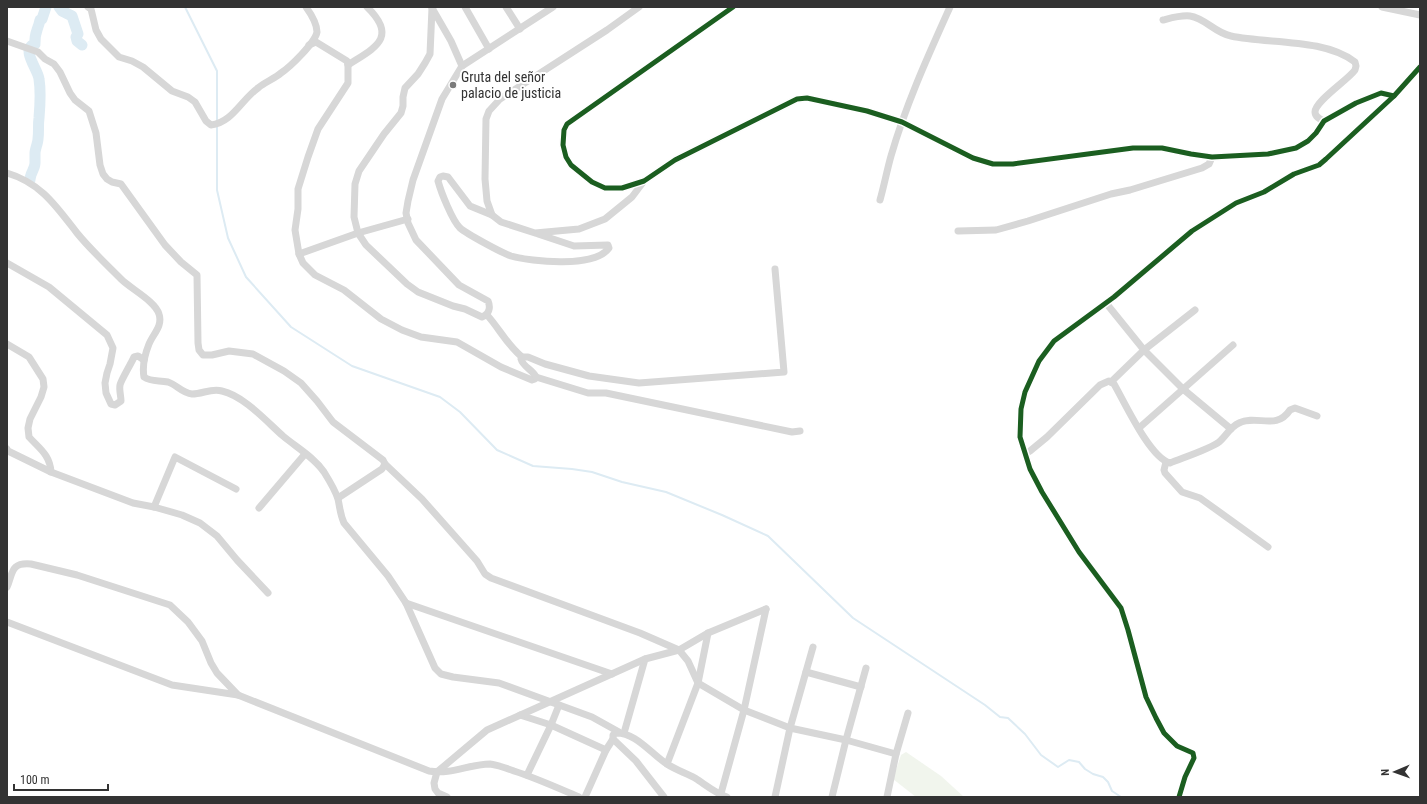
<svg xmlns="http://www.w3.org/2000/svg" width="1427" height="804" font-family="'Roboto Condensed',sans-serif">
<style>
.green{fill:#f1f5ed}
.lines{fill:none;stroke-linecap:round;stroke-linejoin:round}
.stream{stroke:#ddebf3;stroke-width:2}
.river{stroke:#ddebf3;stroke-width:11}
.street{stroke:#d7d7d7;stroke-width:7}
.cycleway-casing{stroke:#fff;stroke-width:8}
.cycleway{stroke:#1b5e20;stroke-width:5}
.poi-dot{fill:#7a7a7a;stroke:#fff;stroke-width:1.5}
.labels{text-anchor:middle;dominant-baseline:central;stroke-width:4;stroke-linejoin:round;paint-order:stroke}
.poi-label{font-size:14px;fill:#333;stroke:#fff;text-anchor:start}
</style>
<rect width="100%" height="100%" fill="#fff"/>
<!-- green -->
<polygon class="green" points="906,752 941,776 964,797 916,797 893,779 901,755"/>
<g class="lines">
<!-- stream -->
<g class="stream">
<polyline points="185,7 217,71 217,122"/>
<polyline points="217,126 217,190 228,238 246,277 291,327 352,366 440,397 460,412 497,450 533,466 572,469 592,472 622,482 666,492 722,515 768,536 853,618 985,705 1000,717 1008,718 1025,734 1041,755 1058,767 1069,760 1079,762 1085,769 1093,774 1103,777 1108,782 1112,791 1121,797"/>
</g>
<!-- river -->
<g class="river">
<polyline points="59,7 62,11 72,16 78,34 76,37 77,41 82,45"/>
<path d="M30,180C30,173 35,169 35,163C35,160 35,156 35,153C35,149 38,143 38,139C39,131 38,125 39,118C40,106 41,91 39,79C38,69 20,49 35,44C34,33 38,30 40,20L42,19L46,7"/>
</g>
<!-- street -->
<g class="street">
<path d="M88,7L91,9L96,30L101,39L119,57L132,61L143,67L172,91L188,97L195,102L206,121L211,125C232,123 242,99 258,88C265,82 274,79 281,73C290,67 315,43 317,32C317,23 311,14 306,7"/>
<path d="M433,7L432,8L430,54L425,63L418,74L405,88L403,97V106L401,113L384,134L359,171L355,184L354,217L358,233L366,245L407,284L418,292L453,306L465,309L482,317C489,314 491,308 488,301L459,285L416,240L408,223L406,213L408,201L413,180L442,99L462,66L553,7"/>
<polyline points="465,7 489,49"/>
<polyline points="506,7 520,29"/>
<polyline points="639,7 607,30 500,99 489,111 486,119 485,179 487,201 492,215 501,222 535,233 579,229 605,219 632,197 644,181"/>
<polyline points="733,7 567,124 564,130 563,145 566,157 571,165 592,182 605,188 622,188 644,181 675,160 797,99 807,98 867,111 902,122 973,158 993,164 1013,164 1133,148 1162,148 1191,154 1212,157 1268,154 1296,148 1308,141 1316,133 1324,121 1356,103 1381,93 1394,96"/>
<polyline points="1382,7 1420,15"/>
<polyline points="432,8 451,41 462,66"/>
<path d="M1163,20C1171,18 1181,15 1190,16C1205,18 1215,33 1231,36C1268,44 1324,38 1355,62L1356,66L1355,70C1348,80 1315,101 1315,112C1315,117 1320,119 1324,121"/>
<polyline points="7,41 38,52 45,59 54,64 60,72 70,93 75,100 89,111 96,133 100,165 103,174 107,179 112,182 121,184 165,245 181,262 197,275 198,343 199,350 203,355 212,355 229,351 253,354 284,371 301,383 317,401 333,422 383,460 385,464 382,469 338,498"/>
<path d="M309,45L316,42L347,61L348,65V83L318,129L308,157L298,189V209L295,230L299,254L303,263L315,275L344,290L381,319L402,330L421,337L457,342L501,367L532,380L535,379L536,377C533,370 523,367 521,359L522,357"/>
<path d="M348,65C374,48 399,38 367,7"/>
<path d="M7,173C41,183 56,206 77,233C90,249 106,264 121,279C131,289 155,301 159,314C163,326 153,334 149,344C145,354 142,366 144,377C151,382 159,380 168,382C177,385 182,393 192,394C203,394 211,388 222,391C244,396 266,421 283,436C296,447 314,457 324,472C329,480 335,490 338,499C340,508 340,514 344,523L388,576L406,603L435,668L441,674L453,677L499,683L592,717L619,732"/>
<path d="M880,200C884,186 887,170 891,156C906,104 928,56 950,7"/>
<path d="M492,215L470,206L448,177L443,176L440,177L438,181C441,192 452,220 460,228C467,234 502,253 511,256C532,262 595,268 609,248L608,245L574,246L538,234"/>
<polyline points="958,231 996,230 1028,221 1111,194 1130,190 1202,168 1209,164 1212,157"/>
<polyline points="299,254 358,233 408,219"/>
<path d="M7,263L49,287L107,335L113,348L110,364L107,373L105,383L106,393L111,404L115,405L121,401C121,396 119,390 120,385C121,380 131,364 134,357L138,356L144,360"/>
<polyline points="1106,303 1144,350 1183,389 1231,429"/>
<path d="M487,315C499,328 507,345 522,357H528L545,364L589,376L639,383L784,372L775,269"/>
<path d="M7,344L29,357L43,379L44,387L41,397L30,419L28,428L29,437C40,449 50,455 51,472"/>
<polyline points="536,377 588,393 606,393 792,432 800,431"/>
<polyline points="1111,382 1144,350 1195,310"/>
<polyline points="1139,428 1233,345"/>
<polyline points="7,449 8,451 51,472 133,503 154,507 182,515 200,523 217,536 237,560 268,593"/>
<path d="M1025,454L1030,451L1047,437L1100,385L1109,381L1114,384C1125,403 1150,458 1170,463C1182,458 1210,449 1219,442C1226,436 1230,427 1239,423C1257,414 1276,431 1290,410L1295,408L1317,416"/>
<polyline points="1166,462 1164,470 1165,473 1182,492 1200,498 1268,547"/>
<polyline points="385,464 422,499 477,561 485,574 491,578 640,633 679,650 688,661 698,683 744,710 790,728 846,740 896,754"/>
<polyline points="154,507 175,457 236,489"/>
<polyline points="259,508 305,454"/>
<path d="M7,587C13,574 10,562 31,564L77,575L170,605L188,622L202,641L211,663L217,673L238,695L429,771C452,775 469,764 490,764C498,765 506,768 514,771C536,778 558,788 579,797"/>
<polyline points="406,603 612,674"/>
<polyline points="7,622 172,685 238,695"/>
<polyline points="806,672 861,687"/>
<polyline points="520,715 551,725 606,750"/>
<polyline points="624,733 645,659"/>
<polyline points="613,739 636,761 664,797"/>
<polyline points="667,764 698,683 708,633"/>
<polyline points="527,775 551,725 559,705"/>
<polyline points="447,797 438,793 435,789 434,783 437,772 487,730 645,659 679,650 708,633 766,609"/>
<path d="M585,797L606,750L613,739V735L615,733C636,732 651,754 667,764C676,770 686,773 695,778C706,785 715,793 727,797"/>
<polyline points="720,797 744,710 766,609"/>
<polyline points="775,797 790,728 813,647"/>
<polyline points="832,797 846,740 866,668"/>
<polyline points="887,797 896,754 908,713"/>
<polyline points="1179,797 1185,777 1194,758 1193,753 1177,746 1164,733 1156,718 1146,697 1128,630 1121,608 1079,552 1042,492 1030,469 1020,437 1021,409 1025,392 1039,361 1054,341 1114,297 1192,231 1236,203 1264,192 1294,174 1319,165 1326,159 1394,96 1420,67"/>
</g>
<defs>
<g id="cycleway">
<polyline points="733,7 567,124 564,130 563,145 566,157 571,165 592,182 605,188 622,188 644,181 675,160 797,99 807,98 867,111 902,122 973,158 993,164 1013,164 1133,148 1162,148 1191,154 1212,157 1268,154 1296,148 1308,141 1316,133 1324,121 1356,103 1381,93 1394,96"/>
<polyline points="1179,797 1185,777 1194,758 1193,753 1177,746 1164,733 1156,718 1146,697 1128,630 1121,608 1079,552 1042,492 1030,469 1020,437 1021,409 1025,392 1039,361 1054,341 1114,297 1192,231 1236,203 1264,192 1294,174 1319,165 1326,159 1394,96 1420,67"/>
</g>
</defs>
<!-- cycleway casing -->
<use href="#cycleway" class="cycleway-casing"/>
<!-- cycleway -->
<use href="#cycleway" class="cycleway"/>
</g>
<!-- markers -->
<circle class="poi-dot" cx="453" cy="85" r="4"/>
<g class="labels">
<!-- poi labels -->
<g class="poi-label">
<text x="461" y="77">Gruta del señor<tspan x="461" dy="16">palacio de justicia</tspan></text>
</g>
</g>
<!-- border -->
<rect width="1427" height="804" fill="none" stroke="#333333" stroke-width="16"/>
<!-- north arrow -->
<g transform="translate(1395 772) rotate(268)" stroke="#ffffff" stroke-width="3" paint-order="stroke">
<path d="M0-3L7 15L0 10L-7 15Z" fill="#333333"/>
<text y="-6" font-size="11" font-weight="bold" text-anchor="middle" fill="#333333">N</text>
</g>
<!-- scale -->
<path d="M14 784v6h94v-6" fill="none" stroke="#333333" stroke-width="2"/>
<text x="20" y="784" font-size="12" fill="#333333" stroke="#ffffff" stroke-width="3" paint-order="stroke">100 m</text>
</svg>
